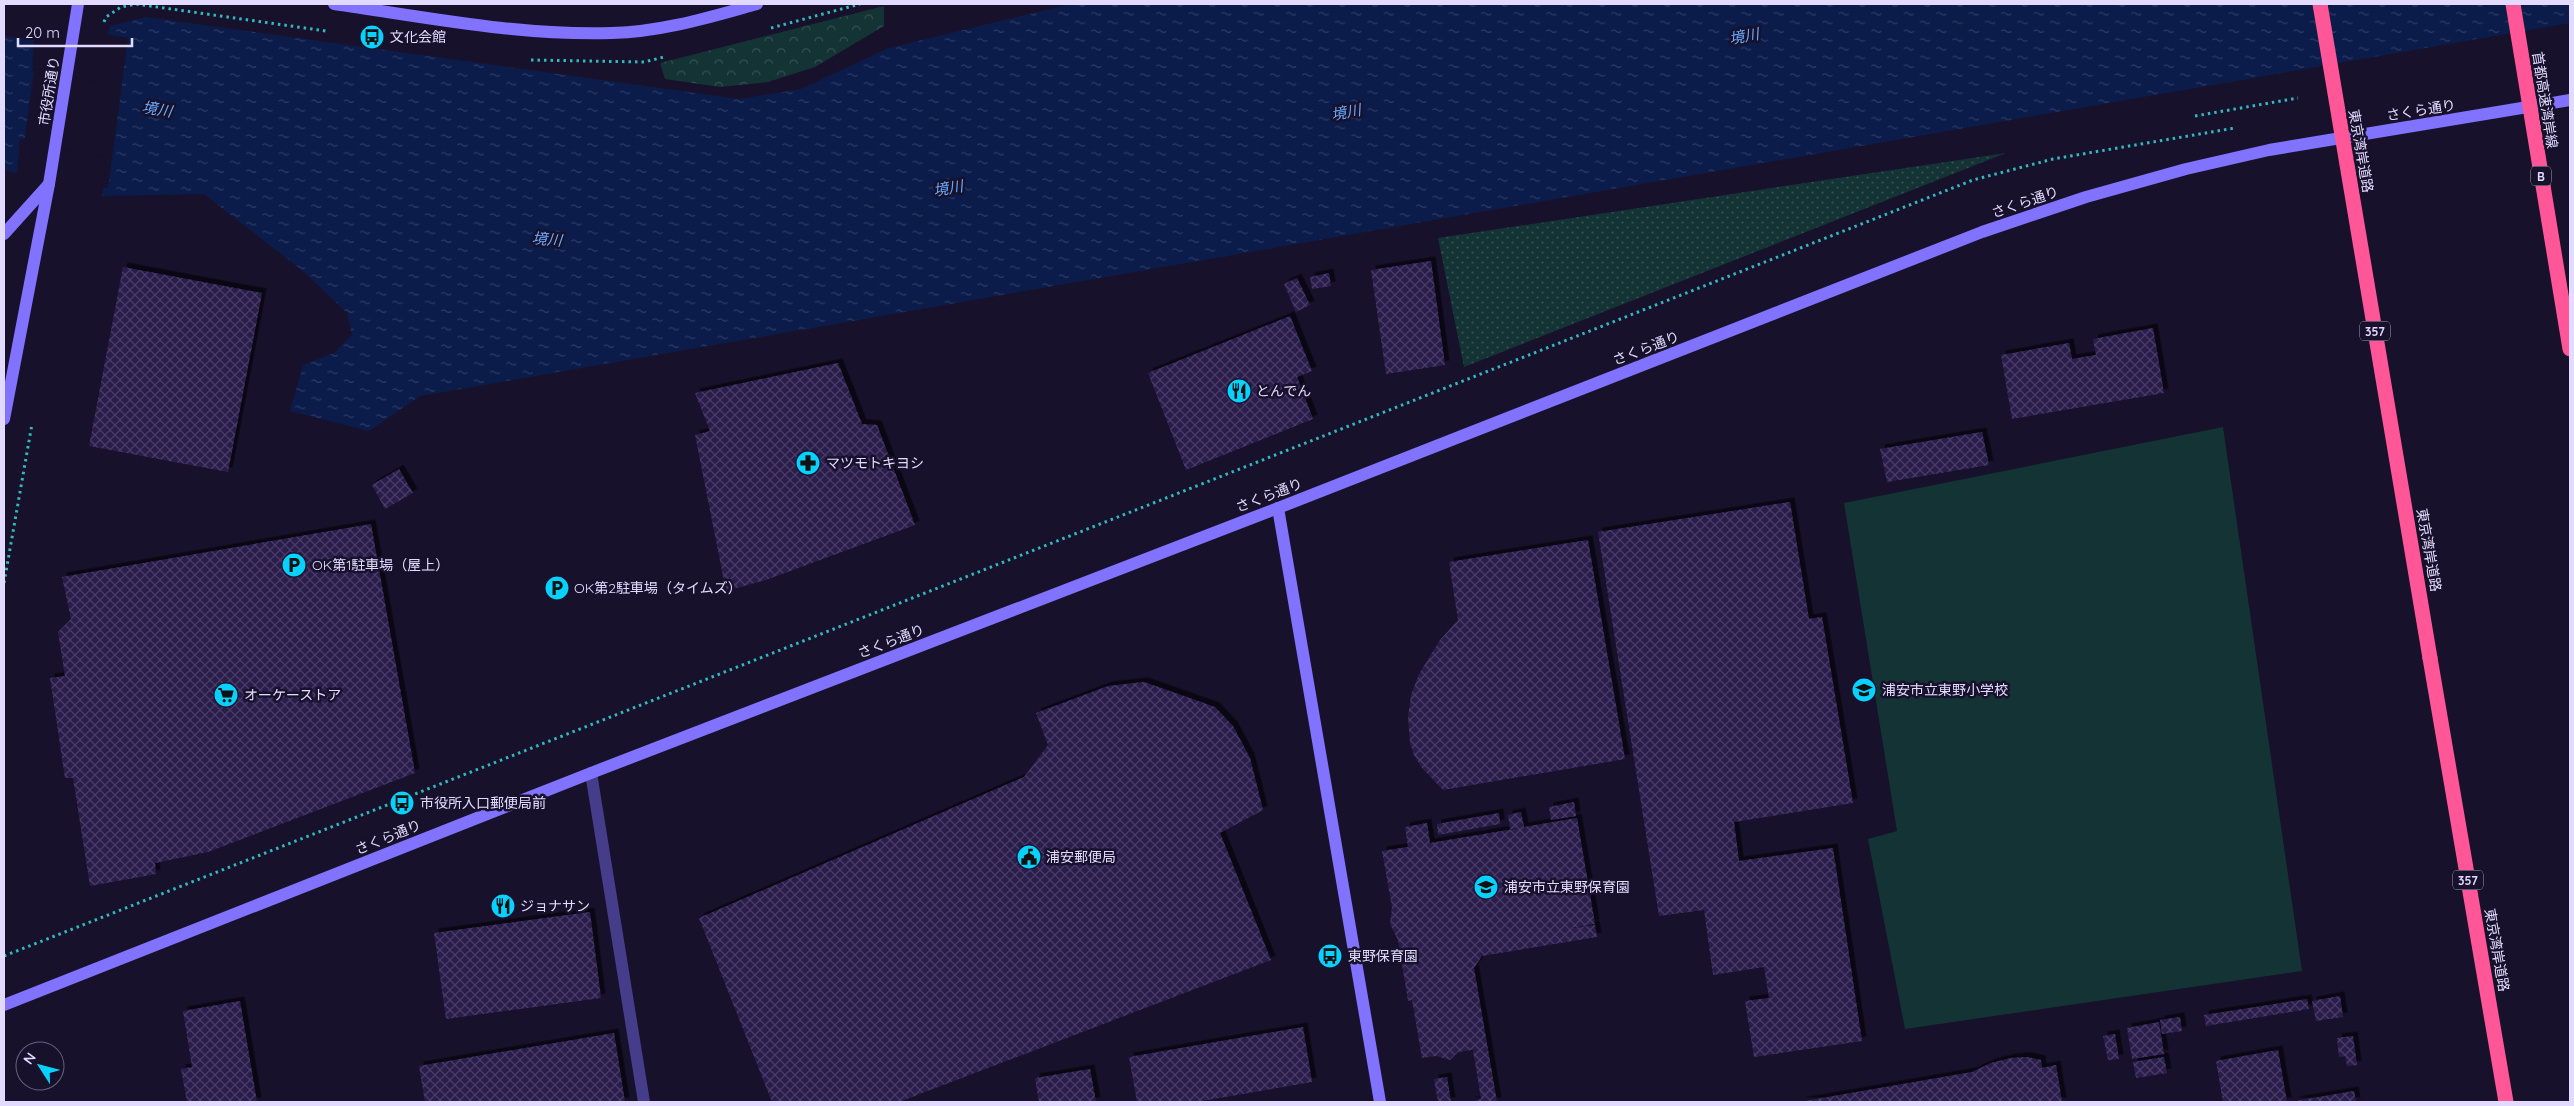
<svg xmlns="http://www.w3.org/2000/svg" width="2574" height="1106" font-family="Quicksand,'Noto Sans JP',sans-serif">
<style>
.grass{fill:#143335}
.forest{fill:url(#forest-crowns)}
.park{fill:url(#park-dots)}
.water{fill:url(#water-ripples)}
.pier{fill:#17112b}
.building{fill:url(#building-cross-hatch);filter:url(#shadow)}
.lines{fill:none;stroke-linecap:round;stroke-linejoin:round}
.path{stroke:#30babe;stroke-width:3;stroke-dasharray:2.5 4;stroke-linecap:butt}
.street{stroke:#453c8a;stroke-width:12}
.secondary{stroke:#8172ff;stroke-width:12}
.highway{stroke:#ff5698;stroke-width:15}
.highway-bridge{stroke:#ff5698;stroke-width:15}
.labels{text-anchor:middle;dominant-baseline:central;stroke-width:5;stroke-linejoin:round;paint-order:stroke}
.shield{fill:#17112b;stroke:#a59ebf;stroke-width:1}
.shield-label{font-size:12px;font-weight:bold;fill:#e2dbff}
.poi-label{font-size:14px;fill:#e2dbff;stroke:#17112b;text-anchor:start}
.street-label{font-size:14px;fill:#e2dbff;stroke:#17112b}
.water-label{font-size:15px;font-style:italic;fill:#69adff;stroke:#17112b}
</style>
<defs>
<pattern id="forest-crowns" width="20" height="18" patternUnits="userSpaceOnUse" patternTransform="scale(1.25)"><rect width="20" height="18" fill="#143335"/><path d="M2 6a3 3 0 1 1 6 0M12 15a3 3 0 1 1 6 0" fill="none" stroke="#365053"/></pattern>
<pattern id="park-dots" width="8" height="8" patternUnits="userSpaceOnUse" patternTransform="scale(1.25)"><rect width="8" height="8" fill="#143335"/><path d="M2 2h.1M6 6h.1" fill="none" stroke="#365053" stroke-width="1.8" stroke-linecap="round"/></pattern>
<pattern id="water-ripples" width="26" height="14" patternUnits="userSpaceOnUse" patternTransform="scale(1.25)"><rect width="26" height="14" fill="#0b1c4a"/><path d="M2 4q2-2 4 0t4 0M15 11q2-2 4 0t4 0" fill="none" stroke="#2e3c65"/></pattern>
<pattern id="building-cross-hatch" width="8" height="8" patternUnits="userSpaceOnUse" patternTransform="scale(1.25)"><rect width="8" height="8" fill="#2a1d4c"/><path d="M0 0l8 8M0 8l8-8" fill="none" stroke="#493d67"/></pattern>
<filter id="shadow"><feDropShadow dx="4.5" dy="-4.5" stdDeviation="0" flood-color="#0009"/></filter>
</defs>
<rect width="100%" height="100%" fill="#17112b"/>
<!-- grass -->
<polygon class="grass" points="2223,427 2302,971 1905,1029 1868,839 1897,831 1844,503"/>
<!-- forest -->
<polygon class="forest" points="884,6 884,26 815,67 768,82 720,87 665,79 660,63"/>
<!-- park -->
<polygon class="park" points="2006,153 1464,367 1438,238"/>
<!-- water -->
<polygon class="water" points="1070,4 2570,4 2570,23 420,396 369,431 290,411 303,365 334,353 352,335 347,313 304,272 204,194 102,196 107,155 20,139 17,173 4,170 4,36 34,40 32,71 109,87 112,70 99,63 110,26 146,17 739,99 801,89 889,48"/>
<!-- pier -->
<polygon class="pier" points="104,34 128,38 108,188 101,187 105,157 24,143 35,65 35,69 107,84 109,71 96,64"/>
<!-- building -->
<g class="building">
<polygon points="1431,261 1445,365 1386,374 1371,270"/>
<polygon points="123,267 262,293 228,472 89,446"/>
<polygon points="1329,273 1331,286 1312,289 1310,277"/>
<polygon points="1297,278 1310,305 1296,312 1284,284"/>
<polygon points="1290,316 1312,371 1297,377 1313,419 1186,470 1148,373"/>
<polygon points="2153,328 2164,393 2012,419 2001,355 2069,343 2072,359 2096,355 2093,339"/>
<polygon points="838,363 862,424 877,425 915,525 766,580 726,591 695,435 710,431 695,393"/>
<polygon points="1982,432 1989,465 1887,482 1880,449"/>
<polygon points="399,469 413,493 385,509 372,485"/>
<polygon points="1790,502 1809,619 1822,617 1853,803 1734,822 1739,861 1833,848 1862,1041 1754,1057 1745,1001 1769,998 1764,967 1713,975 1704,910 1659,916 1598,532"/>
<polygon points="371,524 415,773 208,852 155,863 156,874 90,886 73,778 65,778 50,678 65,676 58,632 71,619 62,577"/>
<polygon points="1588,540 1625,759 1443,790 1422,768 1414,755 1410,743 1408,717 1411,695 1419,674 1440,640 1458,620 1449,562"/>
<polygon points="1144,682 1215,707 1233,726 1250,758 1263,810 1220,833 1271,960 899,1102 772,1102 699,918 1024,777 1048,745 1036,713 1108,686"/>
<polygon points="1574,802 1576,816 1551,820 1549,807"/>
<polygon points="1521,812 1524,827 1577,818 1595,924 1565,929 1595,925 1597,937 1482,956 1474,968 1497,1102 1470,1102 1481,1099 1473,1050 1478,1049 1458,1052 1450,1060 1436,1056 1422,1058 1412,1000 1408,1001 1398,940 1390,924 1392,907 1382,851 1408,847 1405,827 1427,823 1430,843 1520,828 1510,829 1508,815"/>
<polygon points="1499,813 1500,824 1438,835 1437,824"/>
<polygon points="590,912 601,998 446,1019 434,933"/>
<polygon points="2340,996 2343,1017 2316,1021 2312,1001"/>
<polygon points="2307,999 2309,1009 2206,1026 2204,1015"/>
<polygon points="240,1001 257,1102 187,1102 181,1069 192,1067 183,1011"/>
<polygon points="2180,1017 2182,1031 2162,1034 2160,1020"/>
<polygon points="2159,1022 2164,1054 2132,1059 2127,1028"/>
<polygon points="1303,1027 1312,1082 1196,1102 1137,1102 1129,1057"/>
<polygon points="614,1033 625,1102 425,1102 419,1066"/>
<polygon points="2115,1034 2119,1059 2108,1060 2103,1036"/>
<polygon points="2353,1036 2357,1065 2347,1066 2345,1056 2339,1057 2337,1038"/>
<polygon points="2278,1050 2287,1102 2223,1102 2216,1061"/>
<polygon points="2027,1057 2041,1060 2042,1068 2056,1065 2062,1102 1799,1102 1972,1072 1991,1063 2011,1058"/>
<polygon points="2164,1057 2167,1073 2136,1078 2133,1062"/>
<polygon points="1090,1069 1096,1102 1039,1102 1035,1078"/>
<polygon points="1447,1077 1451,1102 1438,1102 1434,1079"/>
<polygon points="2354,1091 2356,1102 2295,1102 2295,1101"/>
</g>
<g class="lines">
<!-- path -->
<g class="path">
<polyline points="104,22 106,17 121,7 136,4 326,31"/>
<polyline points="771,28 860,4"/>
<polyline points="531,60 644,62 664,57"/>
<polyline points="2195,116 2298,98"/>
<polyline points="4,583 32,424"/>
<polyline points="4,956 1973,180 2053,159 2235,128"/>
</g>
<!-- street -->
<polyline class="street" points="591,773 644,1102"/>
<!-- secondary -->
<g class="secondary">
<path d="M334,4C426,17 519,36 612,33C662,32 710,17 757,4"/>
<polyline points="4,234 49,184"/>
<polyline points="4,419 49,184 78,4"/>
<polyline points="1278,508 1380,1102"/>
<polyline points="4,1005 591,773 1278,508 1982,232 2086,197 2186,169 2269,150 2570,100"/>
</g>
<!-- highway -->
<polyline class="highway" points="2430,658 2506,1102"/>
<!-- highway-bridge -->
<g class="highway-bridge">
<polyline points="2320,4 2430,658"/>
<polyline points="2513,4 2570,349"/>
</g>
</g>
<!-- icons -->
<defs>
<symbol id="bus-disc" viewBox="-11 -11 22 22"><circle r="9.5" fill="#07d1ff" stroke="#17112b"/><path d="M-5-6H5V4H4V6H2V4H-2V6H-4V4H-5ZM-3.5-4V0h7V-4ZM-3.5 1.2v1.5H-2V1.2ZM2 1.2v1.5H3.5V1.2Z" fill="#111"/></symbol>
<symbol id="restaurant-disc" viewBox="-11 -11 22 22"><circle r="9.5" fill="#07d1ff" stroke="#17112b"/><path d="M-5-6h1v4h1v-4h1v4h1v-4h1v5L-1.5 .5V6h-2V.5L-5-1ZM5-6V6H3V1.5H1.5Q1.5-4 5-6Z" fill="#111"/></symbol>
<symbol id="pharmacy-disc" viewBox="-11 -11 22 22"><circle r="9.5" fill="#07d1ff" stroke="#17112b"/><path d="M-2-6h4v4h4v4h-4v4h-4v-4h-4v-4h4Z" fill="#111"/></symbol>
<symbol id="parking-disc" viewBox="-11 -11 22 22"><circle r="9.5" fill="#07d1ff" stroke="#17112b"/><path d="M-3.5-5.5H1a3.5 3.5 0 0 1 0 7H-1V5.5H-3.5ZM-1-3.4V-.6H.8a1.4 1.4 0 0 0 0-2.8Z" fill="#111"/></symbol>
<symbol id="school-disc" viewBox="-11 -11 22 22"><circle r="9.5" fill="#07d1ff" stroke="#17112b"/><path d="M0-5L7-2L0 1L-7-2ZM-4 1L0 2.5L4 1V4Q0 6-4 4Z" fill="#111"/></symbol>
<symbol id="supermarket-disc" viewBox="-11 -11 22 22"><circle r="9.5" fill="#07d1ff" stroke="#17112b"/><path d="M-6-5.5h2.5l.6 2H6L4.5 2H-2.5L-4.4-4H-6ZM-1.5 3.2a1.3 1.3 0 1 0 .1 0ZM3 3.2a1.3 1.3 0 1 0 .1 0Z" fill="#111"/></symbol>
<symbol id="civic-disc" viewBox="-11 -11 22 22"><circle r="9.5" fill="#07d1ff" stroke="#17112b"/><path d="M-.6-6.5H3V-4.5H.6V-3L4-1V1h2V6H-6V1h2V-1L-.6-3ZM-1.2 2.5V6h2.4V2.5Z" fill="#111"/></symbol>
</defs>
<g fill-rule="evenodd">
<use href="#bus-disc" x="358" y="23" width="28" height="28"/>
<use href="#restaurant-disc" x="1225" y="377" width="28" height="28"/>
<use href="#pharmacy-disc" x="794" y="449" width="28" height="28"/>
<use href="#parking-disc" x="280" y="551" width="28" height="28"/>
<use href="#parking-disc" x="543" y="574" width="28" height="28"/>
<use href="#school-disc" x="1850" y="676" width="28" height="28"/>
<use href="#supermarket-disc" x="212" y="681" width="28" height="28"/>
<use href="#bus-disc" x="388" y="789" width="28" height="28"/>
<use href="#civic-disc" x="1015" y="843" width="28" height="28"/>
<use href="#school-disc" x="1472" y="873" width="28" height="28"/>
<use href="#restaurant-disc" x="489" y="892" width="28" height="28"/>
<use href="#bus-disc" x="1316" y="942" width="28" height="28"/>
</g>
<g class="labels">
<!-- shield labels -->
<g class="shield">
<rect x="2531" y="166.5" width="20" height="19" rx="4"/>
<rect x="2360" y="321.5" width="30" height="19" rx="4"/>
<rect x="2453" y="870.5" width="30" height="19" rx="4"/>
</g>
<g class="shield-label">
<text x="2541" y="176">B</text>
<text x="2375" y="331">357</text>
<text x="2468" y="880">357</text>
</g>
<!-- poi labels -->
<g class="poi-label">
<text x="390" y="37">文化会館</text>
<text x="1256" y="391">とんでん</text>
<text x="826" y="463">マツモトキヨシ</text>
<text x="312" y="565">OK第1駐車場（屋上）</text>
<text x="574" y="588">OK第2駐車場（タイムズ）</text>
<text x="1882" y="690">浦安市立東野小学校</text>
<text x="244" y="695">オーケーストア</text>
<text x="420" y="803">市役所入口郵便局前</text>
<text x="1046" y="857">浦安郵便局</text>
<text x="1504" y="887">浦安市立東野保育園</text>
<text x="520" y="906">ジョナサン</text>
<text x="1348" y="956">東野保育園</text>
</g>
<!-- street labels -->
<g class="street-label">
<text transform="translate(49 91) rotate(-81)">市役所通り</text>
<text transform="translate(2545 100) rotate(81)">首都高速湾岸線</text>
<text transform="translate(2421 110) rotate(-9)">さくら通り</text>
<text transform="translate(2361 151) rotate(80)">東京湾岸道路</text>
<text transform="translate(2025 202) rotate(-19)">さくら通り</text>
<text transform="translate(1646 348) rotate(-21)">さくら通り</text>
<text transform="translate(1269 495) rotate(-21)">さくら通り</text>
<text transform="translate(2429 550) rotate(80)">東京湾岸道路</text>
<text transform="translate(891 641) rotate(-21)">さくら通り</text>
<text transform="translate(388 837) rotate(-22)">さくら通り</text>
<text transform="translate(2497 950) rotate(80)">東京湾岸道路</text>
</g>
<!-- water labels -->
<g class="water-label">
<text transform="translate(1744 36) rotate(-11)">境川</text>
<text transform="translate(157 109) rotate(9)">境川</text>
<text transform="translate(1346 112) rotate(-11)">境川</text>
<text transform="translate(948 188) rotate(-10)">境川</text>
<text transform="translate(547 239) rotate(5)">境川</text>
</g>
</g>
<!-- border -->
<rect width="2574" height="1106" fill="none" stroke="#e2dbff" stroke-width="10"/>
<!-- north arrow -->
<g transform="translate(40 1066) rotate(306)"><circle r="24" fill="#17112b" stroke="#686280"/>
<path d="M0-4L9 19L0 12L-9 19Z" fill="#07d1ff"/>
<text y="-8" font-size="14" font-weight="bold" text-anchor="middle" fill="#e2dbff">N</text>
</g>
<!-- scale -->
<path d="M18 38v8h114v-8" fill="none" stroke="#e2dbff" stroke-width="2.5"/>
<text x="25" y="38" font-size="15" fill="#e2dbff" stroke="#17112b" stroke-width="4" paint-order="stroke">20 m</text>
</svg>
